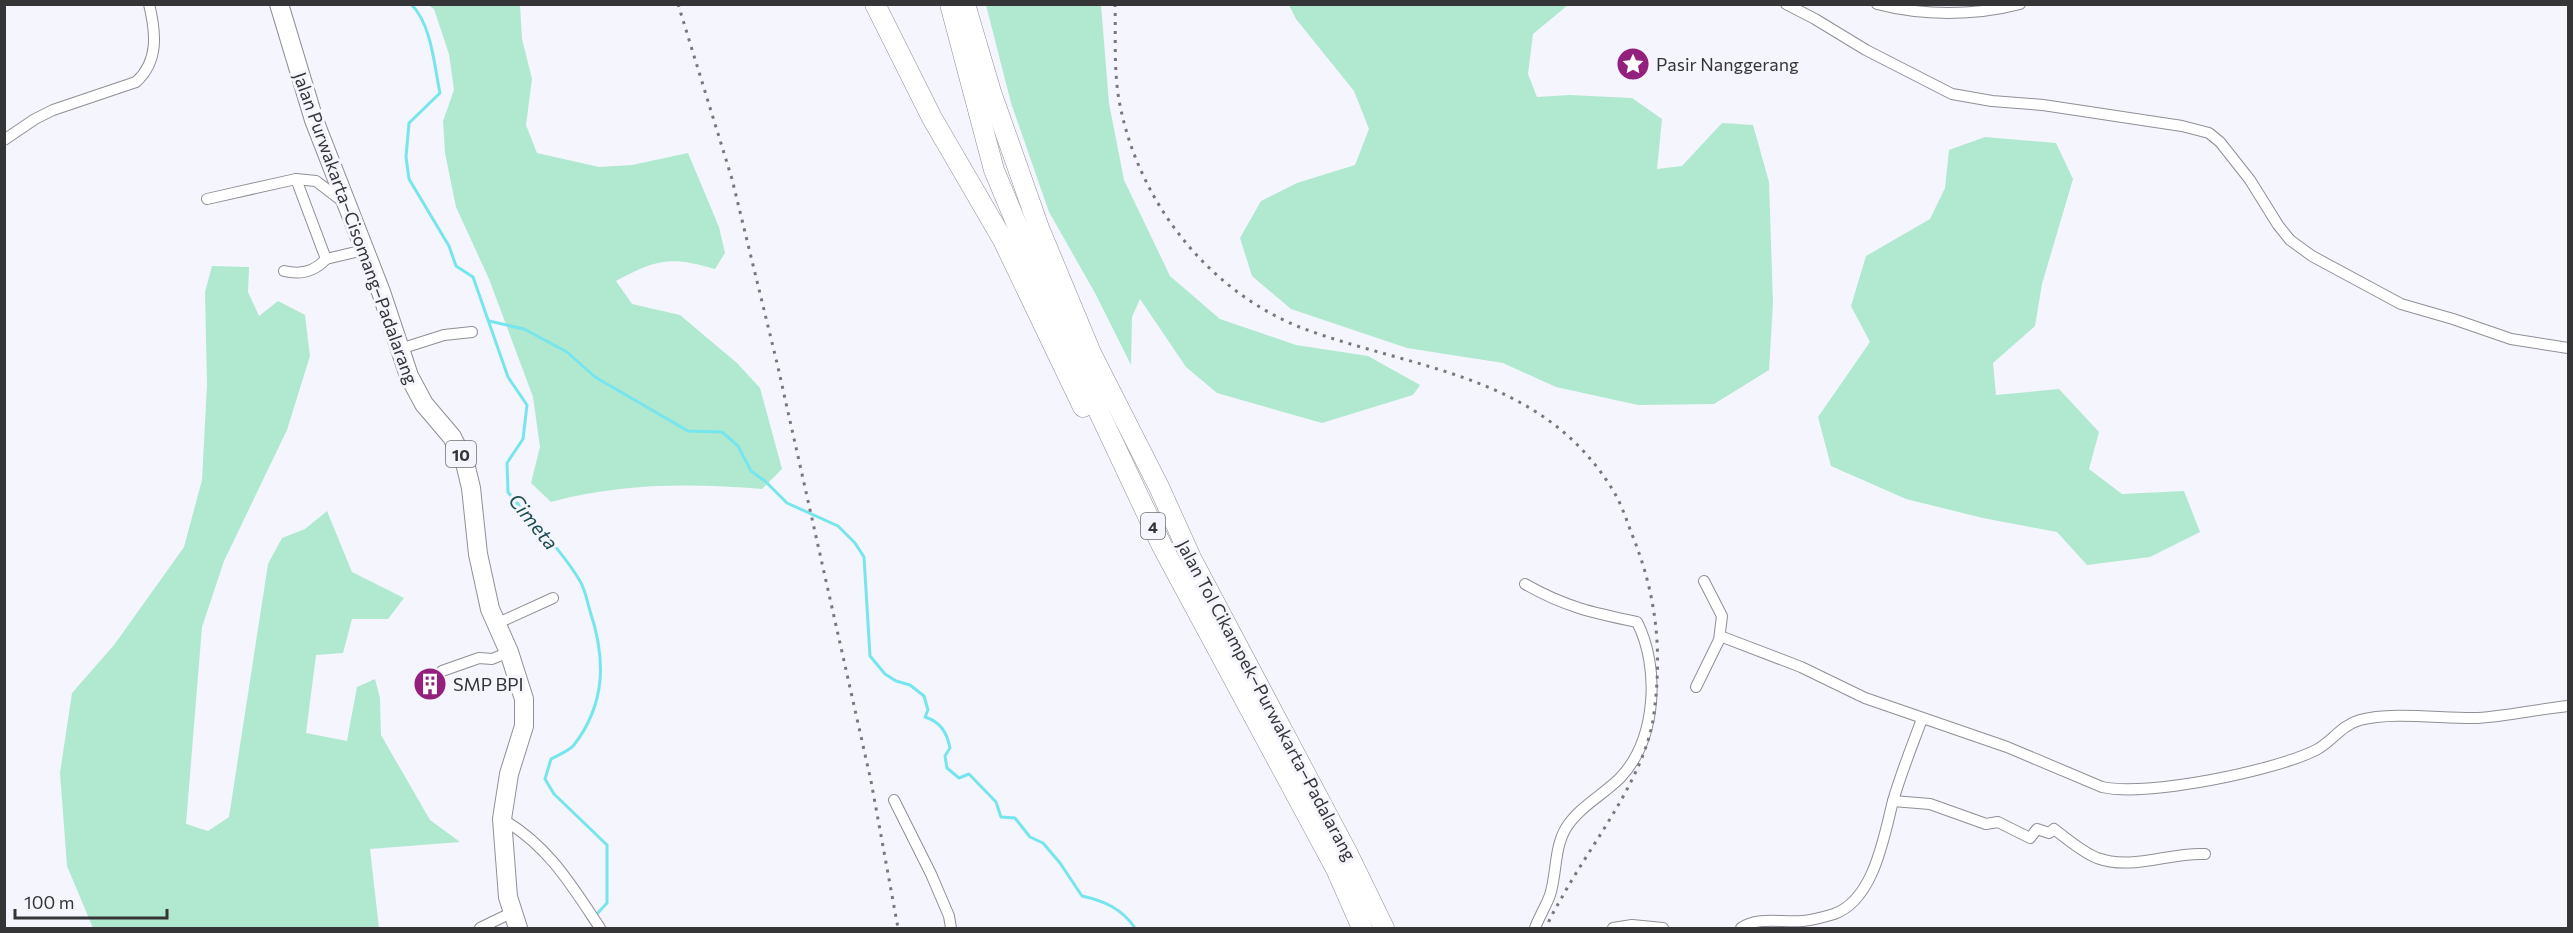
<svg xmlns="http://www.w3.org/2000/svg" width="2573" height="933" font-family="Commissioner,sans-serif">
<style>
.green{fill:#b0e9cf}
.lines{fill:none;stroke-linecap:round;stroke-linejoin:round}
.stream{stroke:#77e5ee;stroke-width:3}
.minor-casing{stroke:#8f8f96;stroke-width:12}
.trunk-casing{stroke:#8f8f96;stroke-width:20}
.motorway-casing{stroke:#8f8f96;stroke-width:21}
.minor{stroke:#fff;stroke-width:10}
.trunk{stroke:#fff;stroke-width:18}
.motorway{stroke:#fff;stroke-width:20}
.rail{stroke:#77777c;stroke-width:3;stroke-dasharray:3 6;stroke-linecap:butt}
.labels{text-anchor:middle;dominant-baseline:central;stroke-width:6;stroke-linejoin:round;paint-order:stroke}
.shield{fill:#f5f5fd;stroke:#6f6f73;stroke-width:1.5}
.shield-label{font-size:16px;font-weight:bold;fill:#353538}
.poi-label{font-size:18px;fill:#353538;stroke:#f5f5fd;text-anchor:start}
.street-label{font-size:18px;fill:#353538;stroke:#f5f5fd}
.water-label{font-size:20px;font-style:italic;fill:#1c4d51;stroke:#f5f5fd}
</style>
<rect width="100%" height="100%" fill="#f5f5fd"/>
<!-- green -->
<g class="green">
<path d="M428,5H520L522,39L532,79L526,125L537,153L599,167L632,165L688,153L719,227L725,253L715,269C670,256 657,259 616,281L632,304L680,315L737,363L760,388L782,469L762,489C691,483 620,483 551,502L531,483L540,447L533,397L489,279L456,207L445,153L443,121L454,90L449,54L434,9Z"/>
<polygon points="986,5 1101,5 1109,103 1124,180 1170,276 1220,319 1296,345 1368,356 1420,385 1413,395 1322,423 1217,393 1186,367 1140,299 1132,317 1131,365 1095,293 1049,212 1011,103"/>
<polygon points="1289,5 1568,5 1533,34 1528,74 1537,97 1569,95 1632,98 1662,119 1657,169 1682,166 1722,123 1753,125 1769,182 1773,303 1769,370 1714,404 1638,405 1556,387 1503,363 1407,348 1291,309 1252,276 1240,238 1261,201 1297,183 1355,165 1369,129 1354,91 1296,19"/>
<polygon points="1985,137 2056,143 2073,179 2042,284 2035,326 1993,363 1996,395 2059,389 2099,432 2089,469 2122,494 2184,491 2200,532 2150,557 2087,565 2057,532 1983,518 1906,499 1831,466 1818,417 1870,342 1851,306 1866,256 1930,219 1945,188 1949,150"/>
<polygon points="212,266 249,267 248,292 259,316 278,301 305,315 310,356 287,430 224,561 202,627 186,824 208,831 229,817 268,564 282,538 305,529 327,511 352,572 404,598 388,619 352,619 343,653 316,655 306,733 347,741 357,687 375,679 380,698 381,735 430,820 460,842 370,849 379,928 93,928 67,866 60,773 72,693 114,645 184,547 202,480 207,385 205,292"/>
</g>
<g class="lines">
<!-- stream -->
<g class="stream">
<polyline points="384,4 406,4"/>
<path d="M411,4C432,25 434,65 440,93L409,123L406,157L409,179L449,246L456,266L473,277L508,377L527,405L523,439L507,463L508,492C531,522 560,547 580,581C585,589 587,601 590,611C606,659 606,703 574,745C569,751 558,755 551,759L545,779L554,794L607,845V903L596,915"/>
<path d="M489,321L524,329L567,352L595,377L688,431L722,432L738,446L751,471L765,481L787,503L838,526L855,543L864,557L870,656L885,674L896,681L910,685L924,696L928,710L925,717C941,722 947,733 950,748L945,756L947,768L959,778L969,774L996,802L1001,817L1015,818L1030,837L1043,843L1060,863L1082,896C1105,901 1122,909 1135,928"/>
</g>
<defs>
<g id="minor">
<polyline points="1786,4 1815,19 1866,50 1952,94 1992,101 2043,105 2182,126 2209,133 2220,142 2250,180 2278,225 2290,240 2312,256 2401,304 2453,319 2511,339 2568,348"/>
<path d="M1877,4C1923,16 1974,16 2020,4"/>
<path d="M4,140L35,119L53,110L136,82C159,61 156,33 149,4"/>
<polyline points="207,199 296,179 316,181 342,201"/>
<polyline points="326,259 364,250"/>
<path d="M284,271C301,275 314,272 326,259L296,179"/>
<polyline points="400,349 444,335 472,332"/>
<path d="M1525,584C1565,607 1594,613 1637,622C1660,667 1657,739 1620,778C1603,795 1579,807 1566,828C1554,848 1557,873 1550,895C1546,906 1539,917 1535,928"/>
<polyline points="496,624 553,598"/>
<path d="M1720,636L1801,667L1865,698L2007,747L2102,787C2147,797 2274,771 2316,750C2332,742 2341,725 2360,720C2392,711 2444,719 2478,718C2508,716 2539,709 2568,706"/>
<polyline points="442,671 479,658 492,659 509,652"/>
<polyline points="1696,687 1719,640 1722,616 1704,581"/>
<polyline points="894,800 931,874 949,916 951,928"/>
<path d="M1893,801L1930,804L1986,824L1998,822L2030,838L2037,829L2049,833L2054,829C2067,839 2082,852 2097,858C2133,871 2169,852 2205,854"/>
<path d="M502,819C548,845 572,886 600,928"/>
<polyline points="480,928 511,913"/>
<polyline points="1613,928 1632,925 1663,928"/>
<path d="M1741,928C1758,916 1783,923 1803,921C1813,920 1824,917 1834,914C1874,900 1884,836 1893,801C1901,773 1912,746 1922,719"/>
</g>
<polyline id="trunk" points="279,4 314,120 381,292 409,376 424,404 452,437 465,463 471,488 478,554 490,609 509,652 524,699 524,726 509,774 502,819 508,897 518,928"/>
<g id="motorway">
<polyline points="875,4 932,118 1003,240 1083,407"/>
<polyline points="950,4 994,170 1066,342 1162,546 1336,869 1362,928"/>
<polyline points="965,4 991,92 1039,228 1091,353 1159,487 1192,560 1348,854 1384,928"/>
</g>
</defs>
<!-- minor casing -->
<use href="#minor" class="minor-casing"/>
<!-- trunk casing -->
<use href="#trunk" class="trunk-casing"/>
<!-- motorway casing -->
<use href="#motorway" class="motorway-casing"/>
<!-- minor -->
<use href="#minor" class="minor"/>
<!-- trunk -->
<use href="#trunk" class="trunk"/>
<!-- motorway -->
<use href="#motorway" class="motorway"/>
<!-- rail -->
<g class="rail">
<polyline points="678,4 732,179 777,363 871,781 898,928"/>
<path d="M1115,4C1116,39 1113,75 1121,110C1142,208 1214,297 1310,331C1424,371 1545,377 1614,492C1621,504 1626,518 1631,532C1657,595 1663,652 1653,720C1643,778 1596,838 1566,890C1559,903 1551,915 1546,928"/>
</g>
</g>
<!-- icons -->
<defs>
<symbol id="sight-disc" viewBox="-11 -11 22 22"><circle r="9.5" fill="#94207e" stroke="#f5f5fd"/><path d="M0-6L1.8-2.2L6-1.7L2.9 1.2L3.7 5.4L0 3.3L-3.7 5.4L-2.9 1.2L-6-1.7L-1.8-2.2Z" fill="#fff"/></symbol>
<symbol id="building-disc" viewBox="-11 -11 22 22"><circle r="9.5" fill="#94207e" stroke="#f5f5fd"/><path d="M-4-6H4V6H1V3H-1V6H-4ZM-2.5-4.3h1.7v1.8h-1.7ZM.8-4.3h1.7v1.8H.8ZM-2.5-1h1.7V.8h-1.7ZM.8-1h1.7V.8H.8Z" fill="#fff"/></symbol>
</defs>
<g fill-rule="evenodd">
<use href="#sight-disc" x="1614" y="45" width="38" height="38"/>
<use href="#building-disc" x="411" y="665" width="38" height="38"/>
</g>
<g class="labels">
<!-- shield labels -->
<g class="shield">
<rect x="446" y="441" width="30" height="26" rx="4.5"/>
<rect x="1141" y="513" width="24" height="26" rx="4.5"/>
</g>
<g class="shield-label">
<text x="461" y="454">10</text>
<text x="1153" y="526">4</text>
</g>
<!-- poi labels -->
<g class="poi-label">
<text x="1656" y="64">Pasir Nanggerang</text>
<text x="453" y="684">SMP BPI</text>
</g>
<!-- street labels -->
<g class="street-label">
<text transform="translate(356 228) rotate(70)">Jalan Purwakarta–Cisomang–Padalarang</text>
<text transform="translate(1267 700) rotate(62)">Jalan Tol Cikampek–Purwakarta–Padalarang</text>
</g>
<!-- water labels -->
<g class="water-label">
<text transform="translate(534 521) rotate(51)">Cimeta</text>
</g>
</g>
<!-- border -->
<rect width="2573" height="933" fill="none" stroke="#353538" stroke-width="12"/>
<!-- scale -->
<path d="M15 909v9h152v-9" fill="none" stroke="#353538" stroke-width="3"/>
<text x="24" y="909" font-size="18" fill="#353538" stroke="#f5f5fd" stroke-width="4.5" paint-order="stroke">100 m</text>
</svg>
